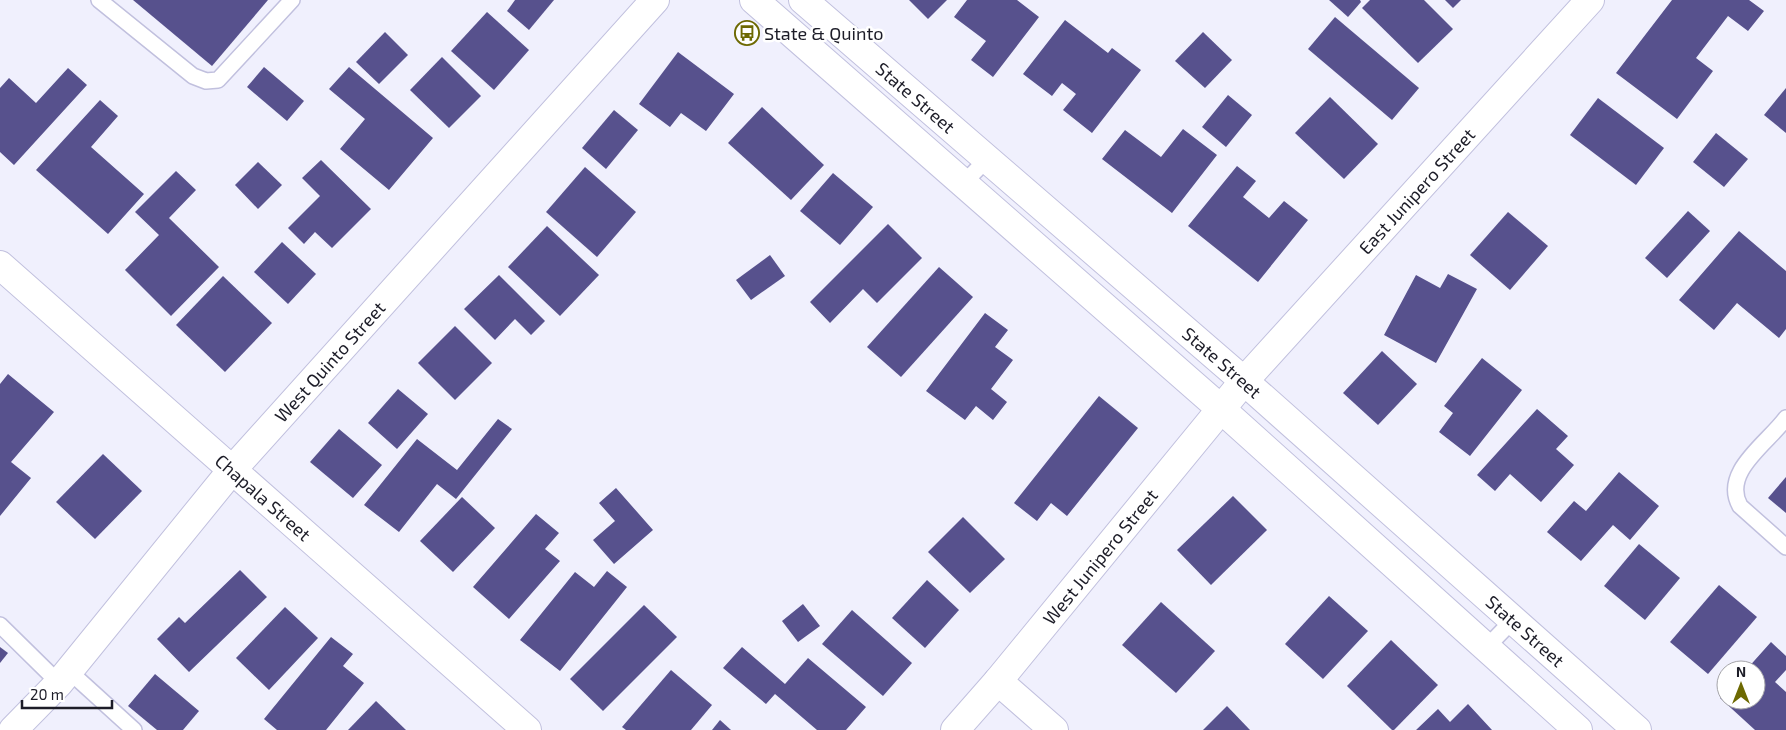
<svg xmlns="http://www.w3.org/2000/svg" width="1786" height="730" font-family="'Exo 2',sans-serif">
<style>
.building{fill:#57518d}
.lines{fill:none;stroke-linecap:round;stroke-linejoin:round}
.lane-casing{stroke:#c1c0de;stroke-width:18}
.street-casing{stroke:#c1c0de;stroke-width:30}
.secondary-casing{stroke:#c1c0de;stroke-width:30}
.primary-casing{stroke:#c1c0de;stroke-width:30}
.lane{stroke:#fff;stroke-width:15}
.street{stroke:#fff;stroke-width:28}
.secondary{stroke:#fff;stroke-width:28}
.primary{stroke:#fff;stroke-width:28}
.labels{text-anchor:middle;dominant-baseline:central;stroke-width:5;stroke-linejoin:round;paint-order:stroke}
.poi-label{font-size:18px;fill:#1d1d28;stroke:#fff;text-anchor:start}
.street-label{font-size:18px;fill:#1d1d28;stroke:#fff}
</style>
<rect width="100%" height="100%" fill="#f0f0fd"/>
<!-- building -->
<g class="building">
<polygon points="133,0 268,0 212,66"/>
<polygon points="515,0 554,0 529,30 507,11"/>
<polygon points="909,0 947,0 928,19"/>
<polygon points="967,0 1017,0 1039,17 993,77 971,60 986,41 954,17"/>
<polygon points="1329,0 1360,0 1361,2 1348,17"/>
<polygon points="1370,0 1424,0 1453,29 1418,63 1362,8"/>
<polygon points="1445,0 1461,0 1453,8"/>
<polygon points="1672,0 1749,0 1764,11 1748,31 1728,16 1696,58 1713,71 1677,119 1616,73"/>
<polygon points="487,12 529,50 494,90 451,51"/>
<polygon points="1335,17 1419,88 1392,120 1308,49"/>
<polygon points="1065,20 1108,53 1112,48 1141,70 1092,133 1063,110 1076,94 1062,83 1052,96 1023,74"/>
<polygon points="385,32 408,55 379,84 356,62"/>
<polygon points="1203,32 1232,60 1205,88 1175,61"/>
<polygon points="678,52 734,94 706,131 681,113 670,127 639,104"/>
<polygon points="442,57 481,96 449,128 410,90"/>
<polygon points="264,67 304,101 287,121 247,87"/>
<polygon points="349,67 433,138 389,190 340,149 365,119 329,89"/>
<polygon points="68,68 87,85 14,165 0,152 0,88 9,78 36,103"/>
<polygon points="1786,88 1786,133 1764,115"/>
<polygon points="1228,95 1252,115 1226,147 1202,127"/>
<polygon points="1330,97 1378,144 1344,179 1295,133"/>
<polygon points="1598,98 1664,148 1636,185 1570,135"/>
<polygon points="100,100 118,116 91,147 144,194 108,234 36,170"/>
<polygon points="762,107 824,165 791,200 728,143"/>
<polygon points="614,110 638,130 606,169 582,148"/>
<polygon points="1183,129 1217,155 1172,213 1102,159 1125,130 1161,157"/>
<polygon points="1716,133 1748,159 1724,187 1693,162"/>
<polygon points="321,160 371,209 332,248 315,232 304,244 288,228 320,196 302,178"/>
<polygon points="258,162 282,185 258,209 235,185"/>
<polygon points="1237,166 1256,181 1243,197 1269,218 1284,201 1308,220 1258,282 1188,226"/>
<polygon points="585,167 636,212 597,257 546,212"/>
<polygon points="176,171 196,190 169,218 219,267 171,316 125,270 159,235 135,212"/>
<polygon points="833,173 873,207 840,245 800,211"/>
<polygon points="1688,211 1710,231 1667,278 1645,258"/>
<polygon points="1508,212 1548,246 1510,290 1470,255"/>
<polygon points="888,224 922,258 877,303 863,289 830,323 810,302"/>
<polygon points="547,226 599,275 560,316 508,267"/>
<polygon points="1739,231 1786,271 1786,329 1779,338 1737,303 1714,330 1679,300"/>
<polygon points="282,242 316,274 288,304 254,272"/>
<polygon points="770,255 785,276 751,300 736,280"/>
<polygon points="939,267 973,297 901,377 867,347"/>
<polygon points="1448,274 1477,289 1436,363 1384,335 1416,275 1440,288"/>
<polygon points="499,275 545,321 531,335 515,319 495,340 464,309"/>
<polygon points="223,276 272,323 225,372 176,325"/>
<polygon points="985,313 1008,330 995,347 1013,360 991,389 1007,402 993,420 976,406 965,420 926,391"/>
<polygon points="455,326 492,363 455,400 418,363"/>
<polygon points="1382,351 1417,384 1378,425 1343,393"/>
<polygon points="1482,358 1522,390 1470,456 1439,432 1453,413 1444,406"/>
<polygon points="8,374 54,412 11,462 31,478 0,516 0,384"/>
<polygon points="398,389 428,414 397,449 368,423"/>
<polygon points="1099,396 1138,428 1067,516 1051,503 1037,521 1014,503"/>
<polygon points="1537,409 1568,436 1556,449 1574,465 1541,502 1510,474 1495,491 1477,475"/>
<polygon points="498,419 512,429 456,499 437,484 399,532 364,505 417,439 457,470"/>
<polygon points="339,429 382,465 353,498 310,462"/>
<polygon points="103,454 142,491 95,539 56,502"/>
<polygon points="1619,472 1659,506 1630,540 1613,525 1581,561 1547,532 1574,501 1586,511"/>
<polygon points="1786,477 1786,513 1768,498"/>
<polygon points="616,488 653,530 614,564 593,540 615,521 599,503"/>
<polygon points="1233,496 1267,530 1211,585 1177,550"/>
<polygon points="462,497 495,528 453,572 420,541"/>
<polygon points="536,514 559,533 545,549 560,561 509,619 473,587"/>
<polygon points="963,517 1005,559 970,593 928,552"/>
<polygon points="1639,544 1680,578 1645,620 1604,586"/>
<polygon points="240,570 267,597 189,672 157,639 179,617 185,623"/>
<polygon points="607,571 627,587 560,671 520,640 575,572 594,587"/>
<polygon points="927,580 959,610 925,648 892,618"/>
<polygon points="1719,585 1757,617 1708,674 1670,642"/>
<polygon points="1329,596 1368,631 1323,679 1285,644"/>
<polygon points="1161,602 1215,651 1176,693 1122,645"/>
<polygon points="803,604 820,626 798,642 782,621"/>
<polygon points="644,605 677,637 603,711 570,679"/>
<polygon points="285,607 318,638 269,690 236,658"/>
<polygon points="852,610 912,663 883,696 822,644"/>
<polygon points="331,637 353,654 343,666 364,683 326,730 277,730 264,719"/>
<polygon points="1391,640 1438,685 1394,730 1392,730 1347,686"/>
<polygon points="1771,642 1786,656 1786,670 1775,682 1786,692 1786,730 1755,730 1720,698 1726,692 1726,700 1756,700 1756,670 1746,670"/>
<polygon points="0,647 8,653 0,663"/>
<polygon points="742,647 785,684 808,658 866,707 846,730 817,730 775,694 766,704 723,668"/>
<polygon points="671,670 712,705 691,730 626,730 622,727"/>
<polygon points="155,674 199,711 183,730 157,730 128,706"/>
<polygon points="376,701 406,730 348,730"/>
<polygon points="1468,704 1492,730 1416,730 1438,709 1450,722"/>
<polygon points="1227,706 1250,730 1203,730"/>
<polygon points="720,720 731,730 712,730"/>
</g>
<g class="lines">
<defs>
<g id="lane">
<polyline points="99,0 193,76 206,81 218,80 292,0"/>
<polyline points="963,184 987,159"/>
<path d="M1786,418C1768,443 1721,472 1740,506L1786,547"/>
<polyline points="0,625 59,683"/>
<polyline points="1486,648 1513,620"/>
<polyline points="69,671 134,730"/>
</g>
<g id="street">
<polyline points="998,681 1054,730"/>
<path id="s1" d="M13,730L59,683L232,470L655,0"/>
<path id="s2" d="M955,730L998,681L1244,381L1590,0"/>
</g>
<g id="secondary">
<path id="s3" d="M0,265L527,730"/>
</g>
<g id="primary">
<polyline points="754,0 1221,409 1578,730"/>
<path id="s4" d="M803,0L1244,381L1637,730"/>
</g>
</defs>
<!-- lane casing -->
<use href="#lane" class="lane-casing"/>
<!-- street casing -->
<use href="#street" class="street-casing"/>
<!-- secondary casing -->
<use href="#secondary" class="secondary-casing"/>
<!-- primary casing -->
<use href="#primary" class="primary-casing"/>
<!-- lane -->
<use href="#lane" class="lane"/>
<!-- street -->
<use href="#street" class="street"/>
<!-- secondary -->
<use href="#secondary" class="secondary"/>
<!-- primary -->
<use href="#primary" class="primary"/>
</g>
<!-- icons -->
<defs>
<symbol id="bus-ring" viewBox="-11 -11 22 22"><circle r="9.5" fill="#fff" stroke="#6d6902" stroke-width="1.5"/><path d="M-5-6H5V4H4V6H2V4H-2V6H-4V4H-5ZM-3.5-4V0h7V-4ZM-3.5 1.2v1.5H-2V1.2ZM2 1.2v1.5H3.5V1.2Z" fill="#6d6902"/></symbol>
</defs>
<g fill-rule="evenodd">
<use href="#bus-ring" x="733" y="19" width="28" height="28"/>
</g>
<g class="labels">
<!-- poi labels -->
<g class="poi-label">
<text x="764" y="33">State &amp; Quinto</text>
</g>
<!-- street labels -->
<g class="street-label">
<text stroke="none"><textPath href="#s4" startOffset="149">State Street</textPath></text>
<text stroke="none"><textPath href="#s2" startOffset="710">East Junipero Street</textPath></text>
<text stroke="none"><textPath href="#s1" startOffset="486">West Quinto Street</textPath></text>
<text stroke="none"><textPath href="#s4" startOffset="554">State Street</textPath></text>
<text stroke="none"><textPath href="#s3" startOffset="351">Chapala Street</textPath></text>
<text stroke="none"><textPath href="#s2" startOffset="226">West Junipero Street</textPath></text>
<text stroke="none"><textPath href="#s4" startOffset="959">State Street</textPath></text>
</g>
</g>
<!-- north arrow -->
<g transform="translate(1741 685)"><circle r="24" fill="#ffffff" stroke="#a5a5a9"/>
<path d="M0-4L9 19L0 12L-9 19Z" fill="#6d6902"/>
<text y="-8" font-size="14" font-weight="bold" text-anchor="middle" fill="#1d1d28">N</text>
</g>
<!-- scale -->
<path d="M22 700v8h90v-8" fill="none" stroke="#1d1d28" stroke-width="2.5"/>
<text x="30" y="700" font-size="15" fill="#1d1d28" stroke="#ffffff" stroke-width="4" paint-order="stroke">20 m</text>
</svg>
